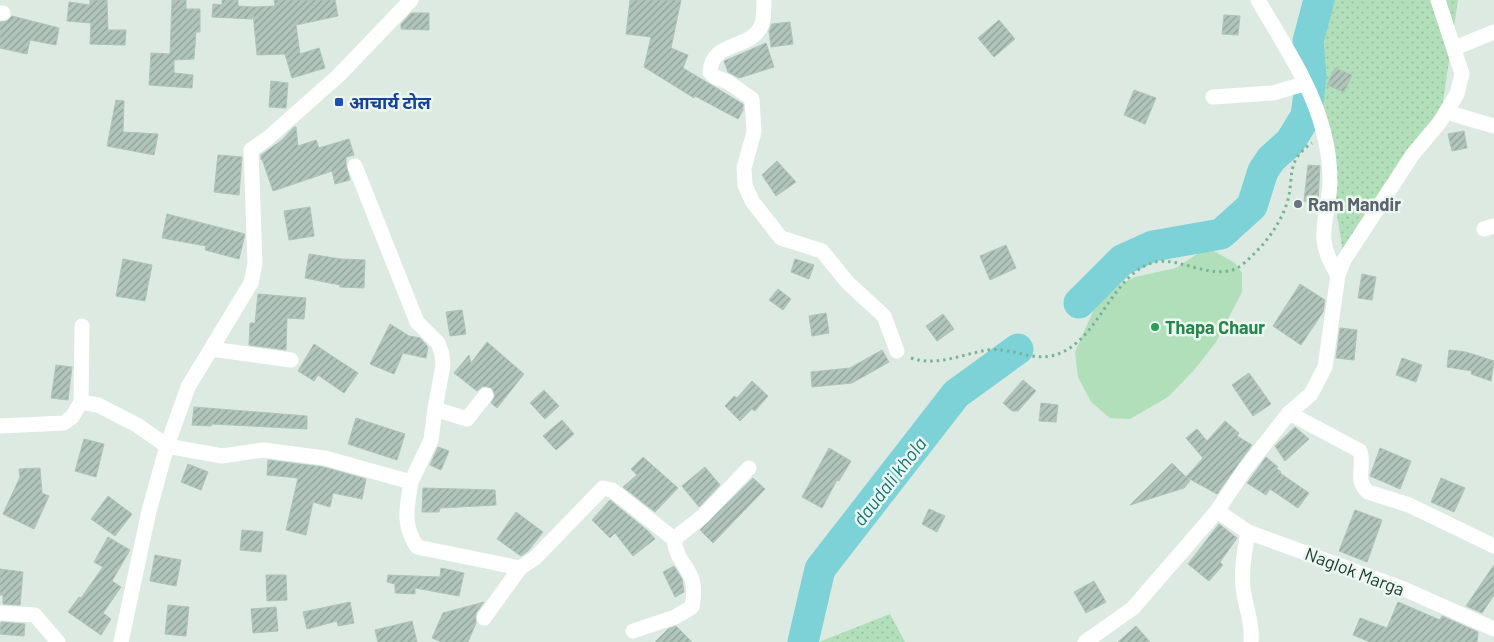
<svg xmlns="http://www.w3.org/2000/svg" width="1494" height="642" font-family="Barlow,'Noto Sans Devanagari',sans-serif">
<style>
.grass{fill:url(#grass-dots)}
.garden{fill:#b1dfb9}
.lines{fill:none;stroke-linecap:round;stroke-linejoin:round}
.river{stroke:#7cd2d7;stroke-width:31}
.building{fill:url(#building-hatch);stroke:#aec4b9}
.path{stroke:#78b29a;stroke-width:3;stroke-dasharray:2.5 4;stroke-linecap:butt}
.minor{stroke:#fff;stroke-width:15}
.transit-dot{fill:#1a4fb4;stroke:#ecf7f0;stroke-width:2}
.worship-dot{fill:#6b7280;stroke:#ecf7f0;stroke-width:2}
.leisure-dot{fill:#2e9e5b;stroke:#ecf7f0;stroke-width:2}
.labels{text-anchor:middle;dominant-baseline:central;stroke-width:5;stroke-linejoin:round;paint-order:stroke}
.transit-label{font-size:18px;font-weight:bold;fill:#164399;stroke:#ecf7f0;text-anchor:start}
.worship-label{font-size:18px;font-weight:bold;fill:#5b616d;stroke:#ecf7f0;text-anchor:start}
.leisure-label{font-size:18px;font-weight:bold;fill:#27864d;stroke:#ecf7f0;text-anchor:start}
.street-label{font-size:18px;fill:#1c3b2f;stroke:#ecf7f0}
.water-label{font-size:19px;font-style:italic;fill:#11757c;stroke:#ecf7f0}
</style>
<defs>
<pattern id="grass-dots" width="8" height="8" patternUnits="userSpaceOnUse" patternTransform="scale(1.25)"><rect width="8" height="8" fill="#b1dfb9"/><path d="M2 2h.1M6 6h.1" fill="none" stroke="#98c09f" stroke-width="1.8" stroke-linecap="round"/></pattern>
<pattern id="building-hatch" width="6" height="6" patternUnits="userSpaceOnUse" patternTransform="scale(1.25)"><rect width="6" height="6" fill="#b1c5bb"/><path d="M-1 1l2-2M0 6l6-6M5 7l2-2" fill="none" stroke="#8fa198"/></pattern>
</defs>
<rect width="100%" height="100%" fill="#dceae2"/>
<!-- grass -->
<g class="grass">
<polygon points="1313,0 1458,0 1440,122 1344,260 1325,134"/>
<polygon points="890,614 905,642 819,642"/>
</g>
<!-- garden -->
<polygon class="garden" points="1212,250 1235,263 1242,273 1242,292 1216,342 1195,369 1168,397 1130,419 1110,418 1091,402 1078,377 1075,352 1095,307 1121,284 1135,277 1176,268 1200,252"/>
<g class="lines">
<!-- river -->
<g class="river">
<polyline points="1079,303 1122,260 1153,246 1221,234 1252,206 1263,171 1271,159 1290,142 1306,116 1311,77 1308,41 1319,0"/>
<polyline points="803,642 820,569 956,394 1018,349"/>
</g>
</g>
<!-- building -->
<g class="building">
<polygon points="90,0 107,0 108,30 126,30 125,45 90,44 91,23 67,21 69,2 90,5"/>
<polygon points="172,0 186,0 186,9 200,9 200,32 196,32 194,59 174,60 174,73 193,75 192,88 149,85 151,53 170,54"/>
<polygon points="222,0 238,0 238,6 253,7 275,6 274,0 335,0 338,16 296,25 300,54 319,48 325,68 292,78 285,54 257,55 253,13 252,19 212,17 213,4 222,5"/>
<polygon points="630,0 681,0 671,48 688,55 683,68 743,104 743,110 738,119 695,96 694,98 644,67 651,37 626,34"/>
<polygon points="411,13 429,13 429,30 401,29 401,24"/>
<polygon points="1224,15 1240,16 1238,35 1222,34"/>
<polygon points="12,16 59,28 56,45 30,40 27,54 0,48 0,22 7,21"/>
<polygon points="999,20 1015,39 994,57 978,38"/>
<polygon points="790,22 793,44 771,47 769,31 772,24"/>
<polygon points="766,43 774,67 739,78 728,72 724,61"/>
<polygon points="1335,68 1352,75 1344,92 1327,85"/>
<polygon points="271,81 288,83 286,108 269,107"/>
<polygon points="1134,90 1156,98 1145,124 1124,115"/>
<polygon points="116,100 124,101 123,132 158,134 154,155 107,146"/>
<polygon points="294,127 296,127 298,146 316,140 319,148 349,139 354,155 346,157 346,165 350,180 335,184 332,171 273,191 262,159 261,160 261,155 282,140"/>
<polygon points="1464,131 1467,148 1452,151 1448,134"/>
<polygon points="218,155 242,157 239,195 214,192"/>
<polygon points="777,161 796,182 776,196 762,175"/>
<polygon points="1308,165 1320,166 1318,202 1304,201"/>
<polygon points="310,207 314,236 289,240 284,211"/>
<polygon points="167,214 245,234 239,259 205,250 206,246 162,238"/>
<polygon points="1006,245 1016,268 990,280 980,256"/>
<polygon points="309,254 341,259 365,260 364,288 340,287 340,285 305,278"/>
<polygon points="123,259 152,265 145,301 116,296"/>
<polygon points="795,259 814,265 809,279 791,272"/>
<polygon points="1362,274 1376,277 1372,300 1358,298"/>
<polygon points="1300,284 1325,300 1323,312 1301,345 1273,326"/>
<polygon points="778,289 791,299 783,310 769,300"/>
<polygon points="258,294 306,298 304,319 287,318 286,350 249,345 250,323 255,323"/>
<polygon points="462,310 466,334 450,336 446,312"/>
<polygon points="826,313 829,333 812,336 809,316"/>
<polygon points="943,314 954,329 937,341 926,326"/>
<polygon points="390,324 409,336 420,338 428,347 426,358 403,353 394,374 370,364"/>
<polygon points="1340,328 1357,330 1354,360 1336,358"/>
<polygon points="487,342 524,374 497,408 491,403 495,396 492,388 483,386 477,391 454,373 469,355 471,363"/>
<polygon points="314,344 358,373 344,393 318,375 314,381 298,371"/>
<polygon points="882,350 889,362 852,383 812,387 811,372 850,368"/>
<polygon points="1449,350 1466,352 1494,361 1491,381 1471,374 1472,371 1447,367"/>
<polygon points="1402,358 1422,365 1416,382 1396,375"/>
<polygon points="56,365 72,367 68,400 51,398"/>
<polygon points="1249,373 1271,404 1253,416 1232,385"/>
<polygon points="1023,380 1036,391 1018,411 1012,411 1003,403"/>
<polygon points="752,381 768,396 755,411 752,409 740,421 725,406 734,396 737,398"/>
<polygon points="544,390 559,406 545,419 530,403"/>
<polygon points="1041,403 1058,405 1056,422 1039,421"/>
<polygon points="194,407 307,416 307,429 212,424 211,426 192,425"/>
<polygon points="356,418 405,434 397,460 348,444"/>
<polygon points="562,420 574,434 556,450 543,436"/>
<polygon points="1225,421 1239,433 1237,436 1252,445 1217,494 1186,477 1203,458 1186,438 1197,429 1207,441"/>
<polygon points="1295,427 1309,439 1285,461 1275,446"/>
<polygon points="84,439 104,444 96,477 75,471"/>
<polygon points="438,447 449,451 441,470 430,465"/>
<polygon points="829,448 851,461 839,481 837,480 822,508 802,497"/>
<polygon points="1380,448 1411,461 1400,489 1370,476"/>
<polygon points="643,457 678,488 655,512 623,487 637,475 631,469"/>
<polygon points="1266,457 1278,467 1276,468 1281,472 1280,473 1309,493 1298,508 1270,489 1266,495 1247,483"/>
<polygon points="268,460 323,467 366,479 362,499 333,493 330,507 313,502 306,535 286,530 298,478 267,475"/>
<polygon points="1172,463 1190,481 1184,488 1130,505"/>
<polygon points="188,464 208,472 201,490 181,482"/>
<polygon points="705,467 720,485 699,507 682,486"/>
<polygon points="40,468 42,493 49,496 34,529 3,514 20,477 19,469"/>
<polygon points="753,478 765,489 713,543 700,530"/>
<polygon points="1441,478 1465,488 1454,512 1431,502"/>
<polygon points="423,488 495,490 496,505 440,508 439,512 422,512"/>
<polygon points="108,496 132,514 115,536 91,519"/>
<polygon points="610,500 648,531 655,539 633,556 615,533 610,538 592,520"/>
<polygon points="929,509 945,516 937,532 922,524"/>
<polygon points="1355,510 1382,520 1367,562 1339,551"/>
<polygon points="516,512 543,532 528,551 521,556 497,539"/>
<polygon points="1219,524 1237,538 1220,562 1223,565 1209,581 1188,564"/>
<polygon points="242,530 263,532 261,552 240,550"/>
<polygon points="108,537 130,550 112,581 121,587 103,613 111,619 101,635 68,612 79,597 81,598 103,567 94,562"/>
<polygon points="155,555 181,560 176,586 150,581"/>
<polygon points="1494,565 1494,595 1482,613 1466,606"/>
<polygon points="674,566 682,579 684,592 675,597 663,572"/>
<polygon points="441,568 464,573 459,596 415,588 415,594 395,593 395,584 387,582 388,575 440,577"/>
<polygon points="0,569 23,572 20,605 3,604 3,595 0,595"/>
<polygon points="266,575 286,575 287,600 267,601"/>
<polygon points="1094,581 1106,602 1086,613 1074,592"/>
<polygon points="350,602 354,623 338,626 337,621 307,629 303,612"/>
<polygon points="484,602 476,613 476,623 468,642 442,642 432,638 443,613"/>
<polygon points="1398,602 1440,620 1442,616 1478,632 1477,642 1370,642 1353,635 1360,618 1387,628"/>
<polygon points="168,605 189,607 186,636 165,634"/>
<polygon points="276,607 278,631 253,633 251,609"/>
<polygon points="412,621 417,642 378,642 375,630"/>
<polygon points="1,622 25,624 24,636 0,634"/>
<polygon points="676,626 692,642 655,642 668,629"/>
<polygon points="1136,626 1150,642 1118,642"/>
</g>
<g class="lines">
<!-- path -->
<path class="path" d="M911,358C937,367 962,354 988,350C1010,347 1028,360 1051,356C1099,346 1109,274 1155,262C1180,256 1218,285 1243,264C1263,247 1279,227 1287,203C1295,178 1284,162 1312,143"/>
<!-- minor -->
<g class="minor">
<path d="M764,0C764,8 764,17 762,24C752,51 712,39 710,72L715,77L728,82L752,99L754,132L744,168L745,185L752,201L781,238L822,251L848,283L884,316L897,351"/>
<path d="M1258,0C1282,42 1313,86 1324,134C1328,149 1330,167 1330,183C1328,222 1313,237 1338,275"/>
<polyline points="0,13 3,13"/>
<polyline points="1455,48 1494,32"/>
<polyline points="1213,97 1273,93 1304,84"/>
<polyline points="1446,112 1494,126"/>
<polyline points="355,166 417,322 438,343 442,354 443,365 435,409"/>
<polyline points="1484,229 1494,226"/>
<polyline points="211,349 291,360"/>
<polyline points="81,402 82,326"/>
<path d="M1289,413L1360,451C1365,467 1354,480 1368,492L1409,505L1494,546"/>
<path d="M0,426L64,423L72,417L81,402L98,405L137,425L167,446L222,456L263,450L325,458L411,482C407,508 402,524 417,547L520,568L484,618"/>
<polyline points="411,482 431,440 435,409 467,419 486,395"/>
<polyline points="1217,511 1248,532 1404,589 1494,629"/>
<path d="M1248,532C1245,549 1241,569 1243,587C1245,606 1253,623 1251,642"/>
<polyline points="520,568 535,558 603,488 612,490 674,539 703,516 749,468"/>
<polyline points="0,613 35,615 58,642"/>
<path d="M633,631L675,617L692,607C700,567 677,569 674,539"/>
<polyline points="121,642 149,511 167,446 188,387 251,283 255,264 251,150 268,138 338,76 411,0"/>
<polyline points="1085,642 1133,608 1217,511 1245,469 1289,413 1311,394 1325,367 1338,275 1344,260 1413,154 1440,122 1457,94 1462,74 1438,0"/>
</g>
</g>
<!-- markers -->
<rect class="transit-dot" x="334" y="97" width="10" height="10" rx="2.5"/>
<circle class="worship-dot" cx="1298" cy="204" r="5"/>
<circle class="leisure-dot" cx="1155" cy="327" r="5"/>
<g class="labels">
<!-- transit labels -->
<g class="transit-label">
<text x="349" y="102">आचार्य टोल</text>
</g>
<!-- worship labels -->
<g class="worship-label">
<text x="1308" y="204">Ram Mandir</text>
</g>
<!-- leisure labels -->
<g class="leisure-label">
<text x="1165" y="327">Thapa Chaur</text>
</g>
<!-- street labels -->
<g class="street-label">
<text transform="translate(1355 571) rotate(21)">Naglok Marga</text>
</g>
<!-- water labels -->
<g class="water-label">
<text transform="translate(889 481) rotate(-52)">daudali khola</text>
</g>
</g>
</svg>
